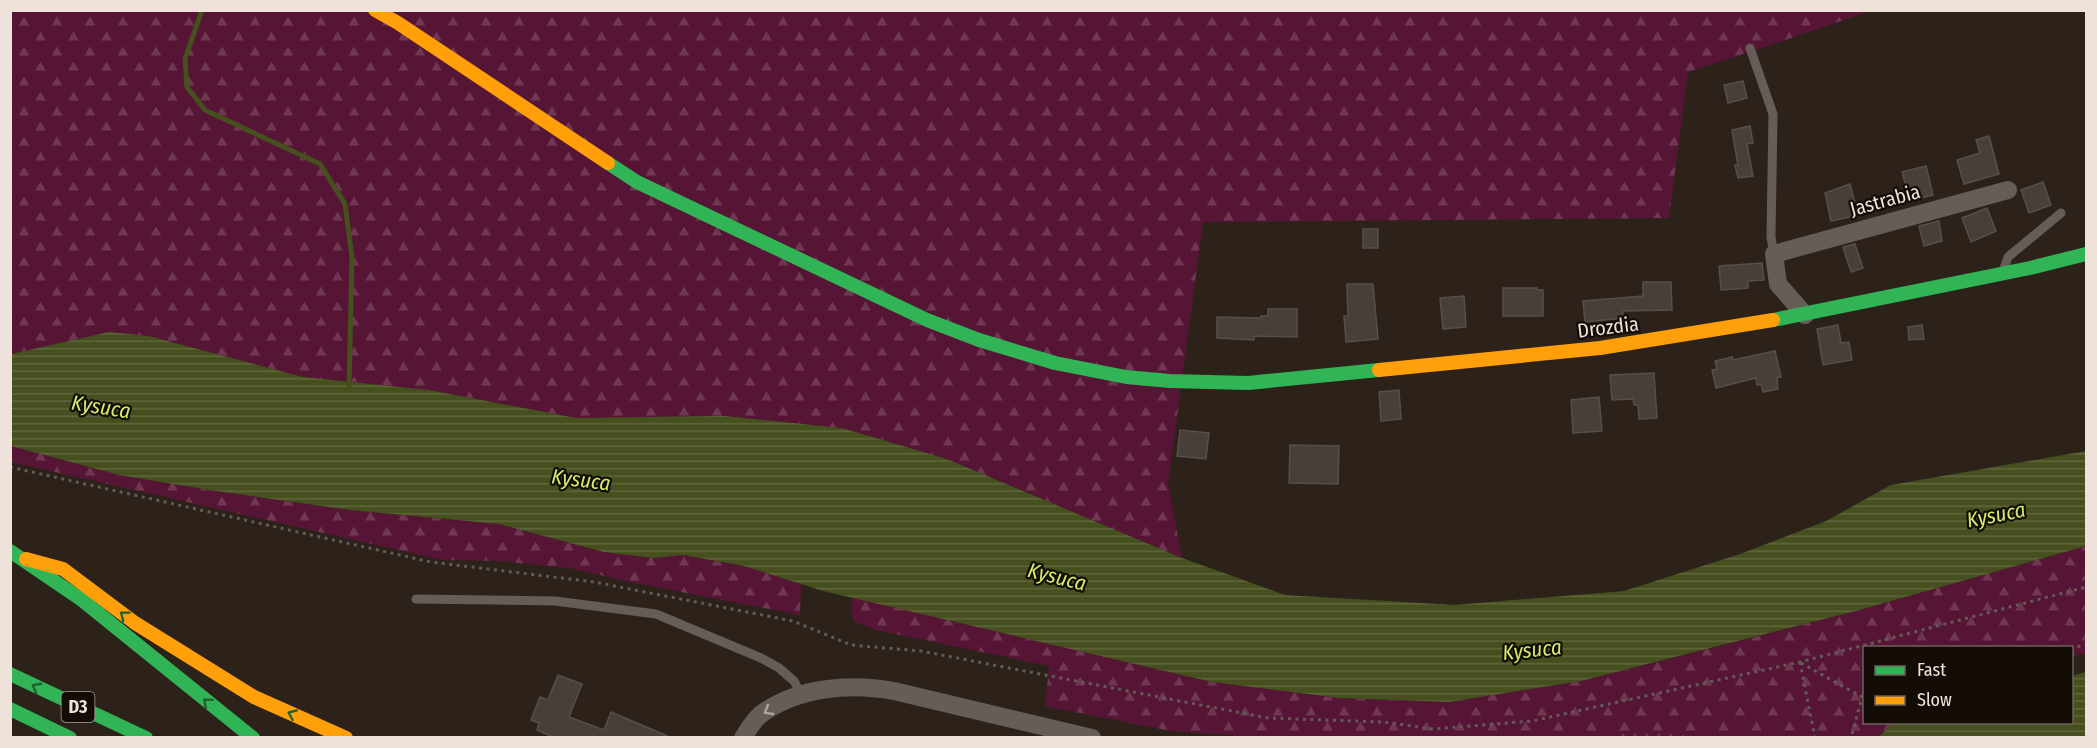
<svg xmlns="http://www.w3.org/2000/svg" width="2097" height="748" font-family="'Fira Sans Condensed',sans-serif">
<style>
.grass{fill:url(#grass-dots)}
.forest{fill:url(#forest-firs)}
.water{fill:url(#water-rules)}
.lines{fill:none;stroke-linecap:round;stroke-linejoin:round}
.stream{stroke:#464f1e;stroke-width:5}
.building{fill:#493f3a;stroke:#584e4a;stroke-width:1.5}
.path{stroke:#625b56;stroke-width:3;stroke-dasharray:3 4.5;stroke-linecap:butt}
.lane{stroke:#655d57;stroke-width:9}
.street{stroke:#655d57;stroke-width:18}
.fast{stroke:#30b455;stroke-width:14}
.slow{stroke:#ff9f0a;stroke-width:14}
.oneway{stroke:#22602e}
.oneway2{stroke:#b1a69f}
.labels{text-anchor:middle;dominant-baseline:central;stroke-width:4.5;stroke-linejoin:round;paint-order:stroke}
.shield{fill:#140c07;stroke:#ada29b;stroke-width:1.5}
.shield-label{font-size:18px;font-weight:bold;fill:#efe2da}
.street-label{font-size:20px;fill:#efe2da;stroke:#140c07}
.water-label{font-size:21px;font-style:italic;fill:#d3ec6a;stroke:#140c07}
</style>
<defs>
<pattern id="grass-dots" width="8" height="8" patternUnits="userSpaceOnUse" patternTransform="scale(1.5)"><rect width="8" height="8" fill="#561535"/><path d="M2 2h.1M6 6h.1" fill="none" stroke="#6f3752" stroke-width="1.8" stroke-linecap="round"/></pattern>
<pattern id="forest-firs" width="22" height="20" patternUnits="userSpaceOnUse" patternTransform="scale(1.5)"><rect width="22" height="20" fill="#561535"/><path d="M5 1l3.5 6h-7zM16 11l3.5 6h-7z" fill="#6f3752"/></pattern>
<pattern id="water-rules" width="6" height="5" patternUnits="userSpaceOnUse" patternTransform="scale(1.5)"><rect width="6" height="5" fill="#464f1e"/><path d="M0 2.5h6" fill="none" stroke="#61683e"/></pattern>
</defs>
<rect width="100%" height="100%" fill="#2c221a"/>
<!-- grass -->
<polygon class="grass" points="1633,730 1710,737 1603,738"/>
<!-- forest -->
<g class="forest">
<polygon points="10,11 1870,11 1768,46 1688,72 1669,218 1203,222 1168,484 1182,558 947,459 842,428 724,416 576,418 429,390 303,377 149,336 109,332 11,354"/>
<polygon points="11,446 119,475 209,490 350,510 499,524 604,552 653,558 683,555 744,566 801,584 800,615 630,582 569,568 499,561 442,560 11,462"/>
<polygon points="2086,546 2086,653 2072,656 2072,648 1864,648 1864,722 1893,723 1878,737 1710,738 1633,730 1603,738 1254,737 1171,731 1045,706 1049,666 876,630 853,621 851,597 1212,682 1339,698 1449,702 1581,681 1662,661 1852,612"/>
</g>
<!-- water -->
<g class="water">
<polygon points="109,332 149,336 303,377 429,390 576,418 724,416 842,428 947,459 1182,558 1285,595 1454,605 1624,591 1740,554 1826,521 1891,485 2086,451 2086,546 1852,612 1581,681 1449,702 1339,698 1212,682 823,591 744,566 683,555 653,558 604,552 499,524 350,510 209,490 119,475 11,446 11,354"/>
<polygon points="2086,672 2086,737 1878,737 1893,723 2072,722 2072,676"/>
</g>
<g class="lines">
<!-- stream -->
<polyline class="stream" points="202,10 185,59 187,87 205,110 320,164 345,204 352,257 349,387"/>
</g>
<!-- building -->
<g class="building">
<polygon points="1743,81 1747,98 1728,103 1724,85"/>
<polygon points="1750,126 1753,143 1747,144 1753,176 1738,178 1735,165 1738,165 1732,130"/>
<polygon points="1989,136 1999,174 1964,184 1957,160 1980,153 1976,140"/>
<polygon points="1926,166 1933,195 1910,201 1902,172"/>
<polygon points="2043,182 2051,205 2029,213 2021,190"/>
<polygon points="1850,184 1858,215 1831,221 1825,193"/>
<polygon points="1987,208 1996,231 1971,242 1962,218"/>
<polygon points="1939,221 1942,241 1924,246 1919,226"/>
<rect x="1363" y="229" width="15" height="19"/>
<polygon points="1855,244 1863,268 1851,272 1843,247"/>
<polygon points="1762,263 1764,280 1748,281 1748,288 1721,290 1719,266"/>
<polygon points="1643,282 1671,282 1672,310 1623,311 1623,318 1585,322 1583,301 1643,296"/>
<polygon points="1347,284 1373,284 1378,339 1346,342 1344,316 1348,316"/>
<polygon points="1503,288 1537,288 1537,290 1543,290 1543,316 1503,316"/>
<polygon points="1464,296 1466,327 1443,329 1440,298"/>
<polygon points="1268,309 1297,309 1297,337 1254,336 1254,340 1217,338 1217,317 1261,318 1261,316 1268,316"/>
<polygon points="1838,325 1841,343 1849,342 1852,360 1823,365 1817,329"/>
<polygon points="1922,325 1924,339 1909,340 1908,327"/>
<polygon points="1775,351 1781,377 1777,378 1778,389 1763,392 1761,384 1757,385 1756,378 1716,388 1712,370 1717,369 1715,361 1732,357 1733,360"/>
<polygon points="1654,373 1657,418 1639,419 1638,405 1634,405 1633,399 1612,400 1610,375"/>
<polygon points="1399,390 1401,419 1381,421 1379,392"/>
<polygon points="1599,397 1602,431 1573,433 1571,400"/>
<polygon points="1180,430 1209,433 1206,459 1177,456"/>
<polygon points="1290,445 1339,446 1338,484 1289,483"/>
<polygon points="558,675 582,684 569,717 604,730 611,712 672,738 555,738 537,730 539,723 531,720 540,697 548,700"/>
</g>
<g class="lines">
<!-- path -->
<g class="path">
<polyline points="10,467 431,562 594,582 793,621 851,645 921,651 1268,718 1384,722 1433,729 1532,721 1800,662 2086,587"/>
<polyline points="2070,648 2086,645"/>
<polyline points="1800,662 1815,738"/>
<polyline points="1801,663 1862,697 1851,738"/>
</g>
<!-- lane -->
<g class="lane">
<polyline points="1750,48 1773,114 1771,237 1774,254"/>
<polyline points="2003,271 2008,257 2061,213"/>
<polyline points="416,599 555,601 656,614 761,658 779,668 794,681 802,696"/>
</g>
<!-- street -->
<g class="street">
<polyline points="1805,315 1778,284 1774,254 2008,190"/>
<path d="M743,738C748,730 753,721 760,715C797,687 850,683 894,691L1092,738"/>
</g>
<!-- fast -->
<g class="fast">
<polyline points="608,163 637,182 927,320 979,340 1055,363 1126,377 1170,381 1248,383 1379,370"/>
<polyline points="1773,320 2030,268 2086,254"/>
<polyline points="10,551 82,600 253,738"/>
<polyline points="10,674 146,738"/>
<polyline points="10,709 70,738"/>
</g>
<!-- slow -->
<g class="slow">
<polyline points="375,10 398,23 608,163"/>
<polyline points="1379,370 1600,348 1773,320"/>
<polyline points="26,559 63,569 135,623 254,697 346,738"/>
</g>
</g>
<!-- one-way arrows -->
<defs><path id="oneway-chevron" d="M-2-3.5L2.5 0L-2 3.5" fill="none" stroke-width="1.6" stroke-linecap="round" stroke-linejoin="round" transform="scale(1.5)"/></defs>
<g class="oneway">
<use href="#oneway-chevron" transform="translate(124 615) rotate(-143)"/>
<use href="#oneway-chevron" transform="translate(36 687) rotate(-152)"/>
<use href="#oneway-chevron" transform="translate(207 702) rotate(-140)"/>
<use href="#oneway-chevron" transform="translate(292 714) rotate(-156)"/>
</g>
<use class="oneway2" href="#oneway-chevron" transform="translate(768 711) rotate(149)"/>
<g class="labels">
<!-- shield labels -->
<rect class="shield" x="61.5" y="692" width="33" height="30" rx="4.5"/>
<g class="shield-label">
<text x="78" y="707">D3</text>
</g>
<!-- street labels -->
<g class="street-label">
<text transform="translate(1885 200) rotate(-15)">Jastrabia</text>
<text transform="translate(1608 327) rotate(-7)">Drozdia</text>
</g>
<!-- water labels -->
<g class="water-label">
<text transform="translate(101 407) rotate(9)">Kysuca</text>
<text transform="translate(581 480) rotate(7)">Kysuca</text>
<text transform="translate(1996 515) rotate(-11)">Kysuca</text>
<text transform="translate(1057 577) rotate(14)">Kysuca</text>
<text transform="translate(1532 650) rotate(-6)">Kysuca</text>
</g>
</g>
<!-- border -->
<rect width="2097" height="748" fill="none" stroke="#efe2da" stroke-width="24"/>
<!-- legend -->
<rect x="1863" y="646" width="210" height="78" fill="#140c07" stroke="#6c625b" stroke-width="1.5"/>
<rect x="1875" y="666" width="30" height="9" fill="#30b455" stroke="#6c625b" stroke-width="1.5"/>
<text x="1917" y="676" font-size="18" fill="#efe2da">Fast</text>
<rect x="1875" y="696" width="30" height="9" fill="#ff9f0a" stroke="#6c625b" stroke-width="1.5"/>
<text x="1917" y="706" font-size="18" fill="#efe2da">Slow</text>
</svg>
